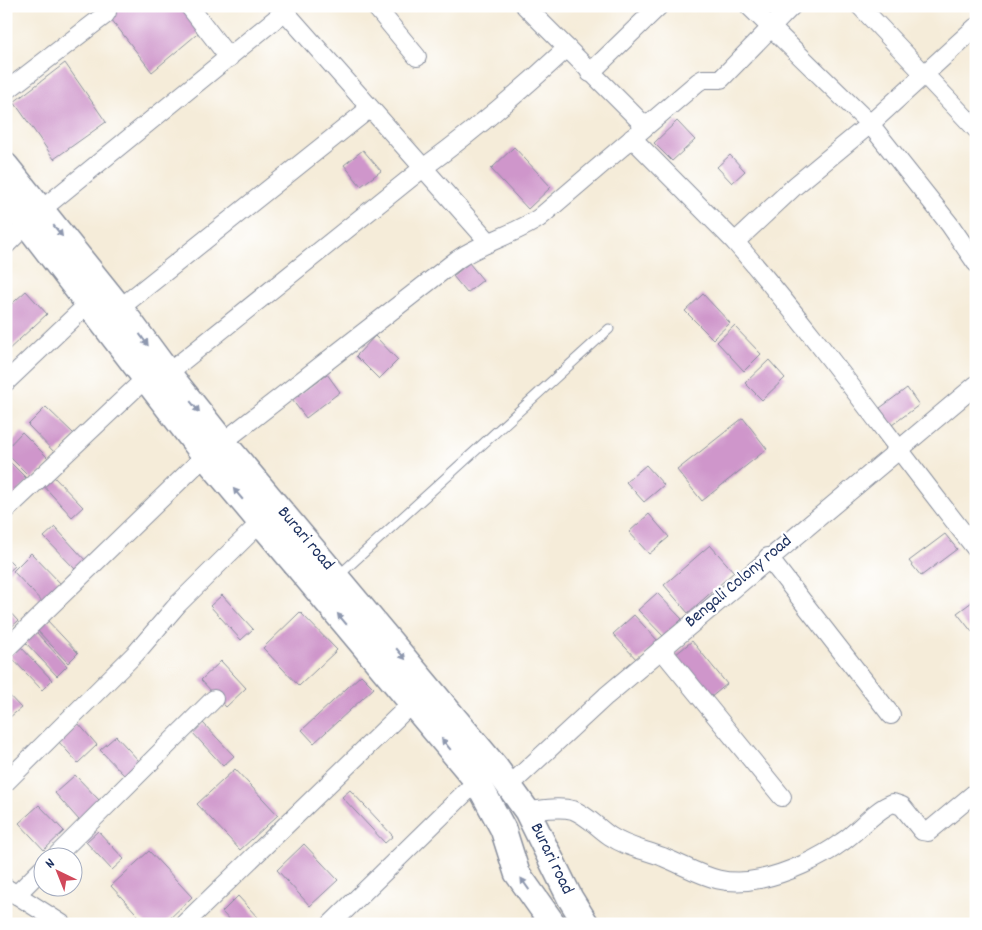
<svg xmlns="http://www.w3.org/2000/svg" width="982" height="930" font-family="Dekko,sans-serif">
<style>
.building{fill:#cf96cb}
.lines{fill:none;stroke-linecap:round;stroke-linejoin:round}
.service-casing{stroke:#888e9c;stroke-width:11}
.minor-casing{stroke:#888e9c;stroke-width:20}
.secondary-casing{stroke:#888e9c;stroke-width:28}
.service{stroke:#fff;stroke-width:9}
.minor{stroke:#fff;stroke-width:18}
.secondary{stroke:#fff;stroke-width:25}
.oneway{fill:#8d97ae}
.labels{text-anchor:middle;dominant-baseline:central;stroke-width:5;stroke-linejoin:round;paint-order:stroke}
.street-label{font-size:18px;fill:#1b2f5e;stroke:#fff}
</style>
<rect width="100%" height="100%" fill="#fff"/>
<filter id="ink" filterUnits="userSpaceOnUse"><feTurbulence type="fractalNoise" baseFrequency=".02" numOctaves="2"/><feDisplacementMap in="SourceGraphic" scale="10" xChannelSelector="R" yChannelSelector="G"/><feConvolveMatrix kernelMatrix="1 2 1 2 8 2 1 2 1" color-interpolation-filters="sRGB"/></filter>
<filter id="wash" filterUnits="userSpaceOnUse"><feTurbulence type="fractalNoise" baseFrequency=".0096" numOctaves="4" result="noise"/><feDisplacementMap in="SourceGraphic" scale="20" xChannelSelector="R" yChannelSelector="G"/><feGaussianBlur stdDeviation="1.12" result="paint"/><feColorMatrix in="noise" values="0 0 0 0 0 0 0 0 0 0 0 0 0 0 0 0 0 1.4 0 .05"/><feComposite in="paint" operator="in"/></filter>
<g filter="url(#wash)">
<rect width="100%" height="100%" fill="#f5ecd9"/>
<g id="blocks">
<!-- building -->
<g class="building">
<polygon points="118,6 183,6 202,30 152,72 108,15"/>
<polygon points="65,63 106,122 54,159 14,102"/>
<polygon points="677,121 695,140 672,161 654,143"/>
<polygon points="514,147 551,187 528,209 491,169"/>
<polygon points="363,150 381,171 361,186 344,165"/>
<polygon points="730,155 745,171 732,183 717,167"/>
<polygon points="469,263 483,280 467,293 453,276"/>
<polygon points="26,291 47,314 6,352 6,309"/>
<polygon points="703,294 730,323 713,339 685,311"/>
<polygon points="734,326 761,354 744,371 717,342"/>
<polygon points="375,336 398,360 379,379 356,356"/>
<polygon points="769,360 785,378 762,400 745,383"/>
<polygon points="327,374 340,392 306,418 292,400"/>
<polygon points="907,388 919,405 892,425 880,408"/>
<polygon points="46,407 75,435 56,454 28,425"/>
<polygon points="743,418 767,449 702,501 677,470"/>
<polygon points="22,432 51,461 32,479 6,453 6,449"/>
<polygon points="6,458 29,481 11,499 6,495"/>
<polygon points="646,465 664,485 644,502 626,482"/>
<polygon points="51,474 83,507 72,517 41,483"/>
<polygon points="649,514 669,537 649,554 629,532"/>
<polygon points="55,527 86,561 76,570 44,537"/>
<polygon points="945,534 957,549 921,576 909,561"/>
<polygon points="710,545 734,572 688,613 664,585"/>
<polygon points="31,553 64,587 45,605 13,571"/>
<polygon points="6,557 15,566 6,574"/>
<polygon points="657,593 682,619 664,637 638,610"/>
<polygon points="222,595 253,629 241,640 210,606"/>
<polygon points="976,599 976,629 972,632 957,613"/>
<polygon points="6,608 18,621 9,629 6,625"/>
<polygon points="300,612 337,650 299,686 263,648"/>
<polygon points="634,615 659,642 638,661 613,634"/>
<polygon points="46,619 78,653 68,663 36,629"/>
<polygon points="36,632 67,666 57,676 25,642"/>
<polygon points="692,641 727,684 710,698 675,655"/>
<polygon points="20,646 52,680 42,690 10,656"/>
<polygon points="221,661 246,688 226,707 201,680"/>
<polygon points="361,675 374,688 314,743 302,730"/>
<polygon points="6,692 21,708 10,717 6,713"/>
<polygon points="78,723 97,745 78,763 58,741"/>
<polygon points="203,723 234,756 223,766 192,732"/>
<polygon points="116,736 139,761 124,775 100,750"/>
<polygon points="235,769 278,815 240,850 197,804"/>
<polygon points="75,775 100,801 79,820 55,793"/>
<polygon points="350,790 393,836 385,843 342,797"/>
<polygon points="39,805 64,831 44,850 19,823"/>
<polygon points="98,831 124,859 112,870 86,842"/>
<polygon points="304,844 338,880 310,906 277,870"/>
<polygon points="149,851 192,897 164,924 146,924 111,886"/>
<polygon points="238,896 259,919 253,924 233,924 222,912"/>
</g>
</g>
</g>
<g filter="url(#ink)">
<use href="#blocks" fill-opacity="0" stroke="#888e9c" stroke-width="1"/>
<g class="lines">
<defs>
<polyline id="service" points="337,577 609,329"/>
<g id="minor">
<polyline points="189,6 229,58"/>
<polyline points="280,6 488,241"/>
<polyline points="375,6 417,57"/>
<polyline points="525,6 645,126"/>
<polyline points="749,6 870,124 950,225 976,263"/>
<polyline points="860,6 976,129"/>
<polyline points="590,73 659,6"/>
<polyline points="6,91 105,15 107,12 106,6"/>
<polyline points="632,138 735,242 795,186 870,124 976,27"/>
<path d="M735,242C820,340 895,447 976,549"/>
<polyline points="6,245 41,210 284,12"/>
<polyline points="120,308 369,109"/>
<path d="M168,373L423,168C474,131 521,91 567,48"/>
<polyline points="6,382 89,303"/>
<path d="M223,442L458,259C484,242 513,235 539,218L698,82L703,79H721L792,6"/>
<polyline points="6,510 146,378"/>
<polyline points="768,557 891,715"/>
<polyline points="6,649 205,456"/>
<polyline points="661,649 782,797"/>
<polyline points="6,782 136,653 178,604 261,522"/>
<polyline points="509,786 606,696 976,385"/>
<path d="M527,811C541,810 559,806 573,810C587,815 598,828 610,836C626,847 645,850 663,857C699,872 718,888 760,879C788,873 819,859 842,842C859,831 874,810 893,803L902,806L922,831L928,832L976,792"/>
<polyline points="54,858 214,699"/>
<polyline points="6,888 62,924"/>
<polyline points="16,895 42,869"/>
<polyline points="184,924 412,703"/>
<polyline points="331,924 477,781"/>
</g>
<g id="secondary">
<polyline points="6,166 120,308 168,373 223,442 496,768 527,811 570,898 586,924"/>
<polyline points="6,197 205,456 477,781 503,829 517,873 553,924"/>
</g>
</defs>
<!-- service casing -->
<use href="#service" class="service-casing"/>
<!-- minor casing -->
<use href="#minor" class="minor-casing"/>
<!-- secondary casing -->
<use href="#secondary" class="secondary-casing"/>
<!-- service -->
<use href="#service" class="service"/>
<!-- minor -->
<use href="#minor" class="minor"/>
<!-- secondary -->
<use href="#secondary" class="secondary"/>
</g>
<!-- one-way arrows -->
<defs><path id="oneway-solid" d="M-6-.8H1V-3.2L6.5 0L1 3.2V.8H-6Z" transform="scale(1.25)"/></defs>
<g class="oneway">
<use href="#oneway-solid" transform="translate(58 231) rotate(51)"/>
<use href="#oneway-solid" transform="translate(144 340) rotate(54)"/>
<use href="#oneway-solid" transform="translate(195 407) rotate(51)"/>
<use href="#oneway-solid" transform="translate(238 494) rotate(-130)"/>
<use href="#oneway-solid" transform="translate(342 619) rotate(-130)"/>
<use href="#oneway-solid" transform="translate(401 654) rotate(50)"/>
<use href="#oneway-solid" transform="translate(446 744) rotate(-129)"/>
<use href="#oneway-solid" transform="translate(525 884) rotate(-125)"/>
</g>
</g>
<g class="labels">
<!-- street labels -->
<g class="street-label">
<text transform="translate(305 539) rotate(50)">Burari road</text>
<text transform="translate(739 582) rotate(-40)">Bengali Colony road</text>
<text transform="translate(551 859) rotate(64)">Burari road</text>
</g>
</g>
<!-- margin -->
<rect width="982" height="930" fill="none" stroke="#fff" stroke-width="25"/>
<!-- north arrow -->
<g transform="translate(58 872) rotate(317)"><circle r="24" fill="#ffffff" stroke="#a4acbf"/>
<path d="M0-4L9 19L0 12L-9 19Z" fill="#d1495b"/>
<text y="-8" font-size="14" font-weight="bold" text-anchor="middle" fill="#1b2f5e">N</text>
</g>
</svg>
